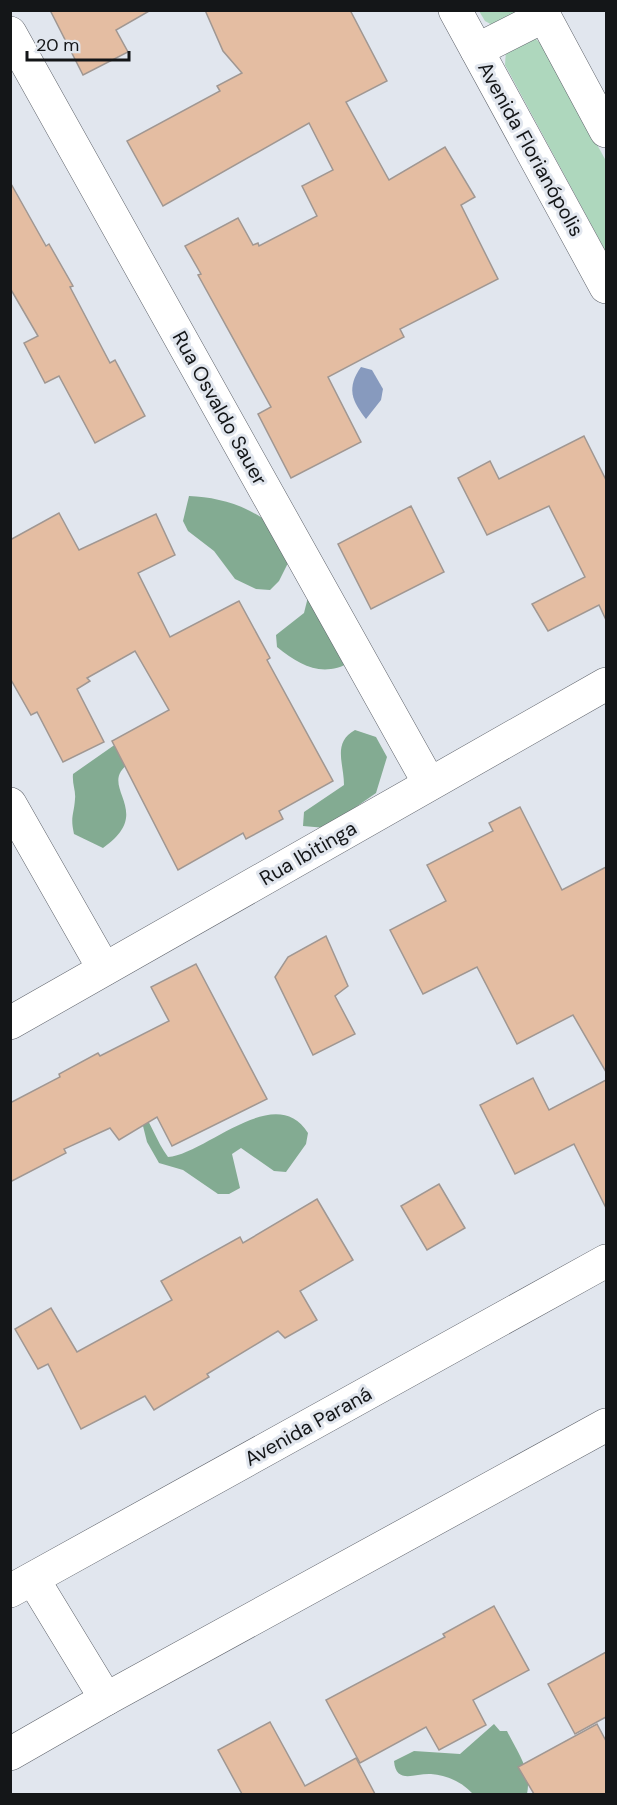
<svg xmlns="http://www.w3.org/2000/svg" width="617" height="1805" font-family="'DM Sans',sans-serif">
<style>
.green{fill:#aed7bd}
.forest{fill:#83ab92}
.water{fill:#879abe}
.building{fill:#e4bda2;stroke:#a09792;stroke-width:1.5}
.lines{fill:none;stroke-linecap:round;stroke-linejoin:round}
.minor-casing{stroke:#5e626a;stroke-width:34}
.major-casing{stroke:#5e626a;stroke-width:34}
.minor{stroke:#fff;stroke-width:33}
.major{stroke:#fff;stroke-width:33}
.labels{text-anchor:middle;dominant-baseline:central;stroke-width:6;stroke-linejoin:round;paint-order:stroke}
.street-label{font-size:20px;fill:#141618;stroke:#e1e6ee}
</style>
<rect width="100%" height="100%" fill="#e1e6ee"/>
<!-- green -->
<g class="green">
<polygon points="479,11 523,11 496,27 485,21"/>
<polygon points="534,37 544,47 606,161 606,252 505,65 506,50"/>
</g>
<!-- forest -->
<g class="forest">
<path d="M189,496C218,497 250,506 272,526C280,533 285,549 290,559L279,581L270,590L256,589L235,579L214,551L188,531L183,521Z"/>
<path d="M310,589L351,662C322,678 301,666 277,647L276,635L304,613Z"/>
<path d="M355,730L376,737L387,757L376,793L326,828L303,826L304,812L344,785C344,763 332,743 355,730Z"/>
<path d="M124,742L131,762C93,786 158,810 103,848L74,834C70,816 74,815 75,799C76,791 72,784 73,774L113,746Z"/>
<path d="M138,1106C151,1121 156,1141 168,1157C206,1154 275,1081 308,1133L306,1144L286,1172L274,1171L241,1148L232,1154L240,1188L229,1194H218L183,1170L159,1163L147,1142Z"/>
<path d="M494,1724L500,1731H507C517,1751 532,1771 527,1794H473C462,1782 447,1775 431,1774C415,1773 396,1785 394,1761L414,1751L460,1754Z"/>
</g>
<!-- water -->
<path class="water" d="M361,367L372,370L383,389L381,400L366,419C352,401 346,388 361,367Z"/>
<!-- building -->
<g class="building">
<polygon points="50,10 151,10 116,30 128,52 83,75"/>
<polygon points="205,10 350,10 387,81 346,102 389,180 445,147 475,197 461,205 498,279 400,329 404,337 328,377 361,442 291,478 258,414 271,407 198,275 201,274 185,246 238,218 253,245 258,243 259,246 317,216 302,186 333,170 309,123 163,206 127,141 220,91 217,86 242,73 223,51"/>
<polygon points="10,182 46,246 49,244 73,286 70,287 110,363 115,360 145,416 95,443 59,376 45,383 24,343 38,336 10,288"/>
<polygon points="584,436 606,480 606,620 599,605 548,631 532,604 585,577 549,506 487,535 458,478 490,461 499,479"/>
<polygon points="411,506 444,572 371,609 338,544"/>
<polygon points="59,513 79,550 156,514 175,555 138,573 170,637 239,601 270,658 267,660 333,781 279,811 283,819 246,839 243,833 178,870 112,741 169,710 135,651 87,678 90,681 77,689 104,742 63,762 37,712 31,715 10,678 10,540"/>
<polygon points="520,807 562,890 606,867 606,1072 573,1015 517,1044 477,967 423,994 390,930 446,901 427,865 493,831 489,823"/>
<polygon points="326,936 348,986 335,996 355,1034 313,1055 275,977 288,957"/>
<polygon points="196,964 267,1099 172,1146 157,1117 119,1140 110,1128 64,1149 66,1153 10,1182 10,1103 60,1077 59,1074 98,1053 100,1056 169,1021 151,987"/>
<polygon points="533,1078 549,1110 606,1080 606,1208 574,1144 515,1174 480,1105"/>
<polygon points="439,1184 465,1228 427,1250 401,1206"/>
<polygon points="317,1199 353,1260 300,1291 317,1320 285,1338 278,1331 207,1374 209,1377 154,1410 145,1396 81,1429 48,1364 38,1369 15,1329 51,1308 77,1352 172,1300 161,1281 240,1237 243,1243"/>
<polygon points="494,1606 529,1670 473,1700 486,1725 439,1750 426,1727 360,1763 326,1700 445,1637 443,1634"/>
<polygon points="606,1652 606,1717 575,1734 548,1684"/>
<polygon points="270,1722 305,1786 356,1758 375,1794 242,1794 218,1750"/>
<polygon points="597,1724 606,1741 606,1794 534,1794 518,1767"/>
</g>
<g class="lines">
<defs>
<g id="minor">
<polyline points="455,10 606,287"/>
<polyline points="541,10 606,131"/>
<polyline points="10,33 429,783"/>
<polyline points="477,50 544,16"/>
<polyline points="10,804 104,969"/>
<polyline points="10,1023 606,684"/>
</g>
<g id="major">
<polyline points="33,1579 106,1699"/>
<polyline points="10,1591 606,1261"/>
<polyline points="10,1754 106,1699 606,1425"/>
</g>
</defs>
<!-- minor casing -->
<use href="#minor" class="minor-casing"/>
<!-- major casing -->
<use href="#major" class="major-casing"/>
<!-- minor -->
<use href="#minor" class="minor"/>
<!-- major -->
<use href="#major" class="major"/>
</g>
<g class="labels">
<!-- street labels -->
<g class="street-label">
<text transform="translate(531 149) rotate(61)">Avenida Florianópolis</text>
<text transform="translate(220 408) rotate(61)">Rua Osvaldo Sauer</text>
<text transform="translate(308 853) rotate(-30)">Rua Ibitinga</text>
<text transform="translate(308 1426) rotate(-29)">Avenida Paraná</text>
</g>
</g>
<!-- border -->
<rect width="617" height="1805" fill="none" stroke="#141618" stroke-width="24"/>
<!-- scale -->
<path d="M27 51v9h102v-9" fill="none" stroke="#141618" stroke-width="3"/>
<text x="36" y="51" font-size="18" fill="#141618" stroke="#e1e6ee" stroke-width="4.5" paint-order="stroke">20 m</text>
</svg>
